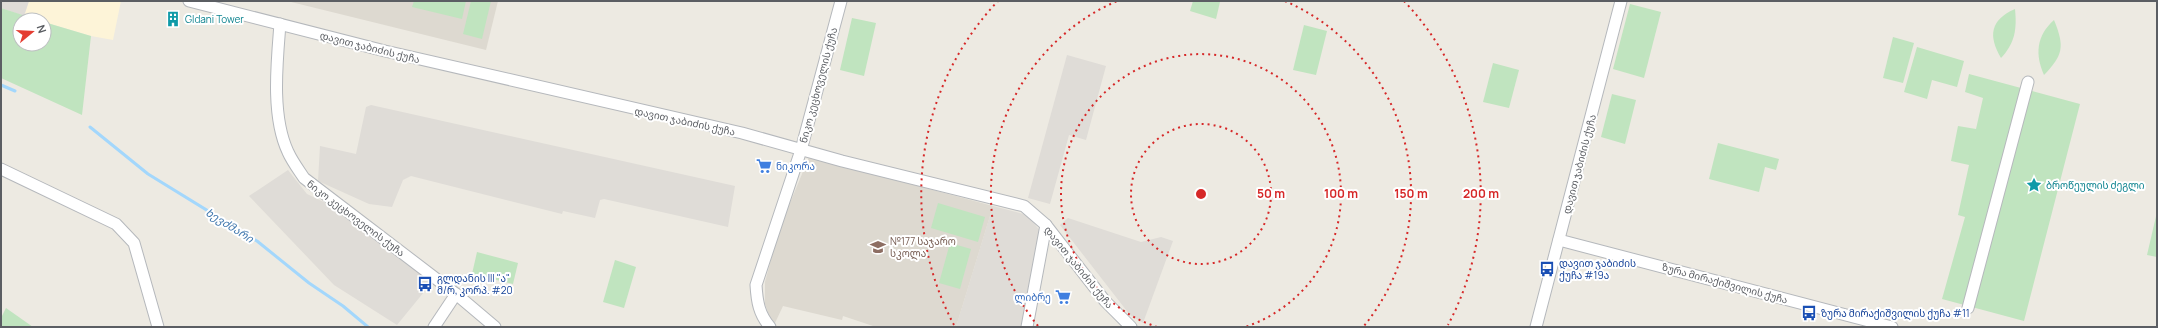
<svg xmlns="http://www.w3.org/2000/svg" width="2158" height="328" font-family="Manrope,'Noto Sans Georgian',sans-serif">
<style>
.commercial{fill:#fdf4d8}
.industrial{fill:#dfdcd7}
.education{fill:#ddd9d0}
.green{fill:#c0e4bf}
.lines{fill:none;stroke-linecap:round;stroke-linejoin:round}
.stream{stroke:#a3d7fc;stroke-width:3}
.minor-casing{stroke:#b5b8bc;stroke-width:13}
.minor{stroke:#fff;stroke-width:11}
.ring{fill:none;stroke:#d62828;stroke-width:2;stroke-dasharray:2 4}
.labels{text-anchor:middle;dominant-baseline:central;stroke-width:4;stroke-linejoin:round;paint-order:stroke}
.culture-label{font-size:10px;fill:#0d838f;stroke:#fff;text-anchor:start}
.street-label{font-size:10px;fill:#5b5e63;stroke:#fff}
.shop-label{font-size:10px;fill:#366cbe;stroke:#fff;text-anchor:start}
.education-label{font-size:10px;fill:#785e54;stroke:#fff;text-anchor:start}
.transit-label{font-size:10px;fill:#164399;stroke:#fff;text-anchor:start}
.water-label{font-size:11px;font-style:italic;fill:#4178ae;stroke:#fff}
.centre{fill:#d62828;stroke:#fff;stroke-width:2}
.ring-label{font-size:12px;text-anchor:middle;font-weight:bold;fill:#d62828;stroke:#fff;stroke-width:4;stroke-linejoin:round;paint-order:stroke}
</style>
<rect width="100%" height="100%" fill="#edeae2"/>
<!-- commercial -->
<polygon class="commercial" points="29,1 121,1 113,40 91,36 44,22 44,20 24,16"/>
<!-- industrial -->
<g class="industrial">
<polygon points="1,1 29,1 24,16 1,8"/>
<polygon points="1067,55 1106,66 1086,140 1069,135 1050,204 1028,198"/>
<polygon points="371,105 735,186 728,227 604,199 600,200 595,218 563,211 562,214 411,176 403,180 392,207 369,204 318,181 320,146 356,154 366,107"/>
<polygon points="288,170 307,194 349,214 433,281 397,325 334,285 249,196"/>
<polygon points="993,206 1027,215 1042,233 1025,327 956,327"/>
<polygon points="1068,218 1141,242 1161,237 1173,241 1143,323 1130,315 1060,225"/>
</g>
<!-- education -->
<g class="education">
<polygon points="287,1 498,1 486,50"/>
<polygon points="809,157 993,206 956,327 876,327 843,316 842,320 783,306 775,323 770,318 765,304 765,282 785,208 790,203"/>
</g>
<!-- green -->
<g class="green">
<polygon points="414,1 466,1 462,19 412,7"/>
<polygon points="471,1 491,1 482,39 463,34"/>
<polygon points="1193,1 1220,2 1216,19 1190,11"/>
<polygon points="1630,4 1661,12 1644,78 1613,69"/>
<polygon points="1,8 38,20 20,20 20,44 44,44 44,22 91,36 82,115 1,78"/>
<path d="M2015,9C2017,29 2015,43 2001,58C1988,36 1990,20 2015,9Z"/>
<polygon points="852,18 876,23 864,76 840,70"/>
<path d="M2054,20C2065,47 2063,55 2044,75C2035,55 2036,36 2054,20Z"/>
<polygon points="1304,25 1327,31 1316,75 1293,70"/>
<polygon points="1893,37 1914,43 1903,83 1883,78"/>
<polygon points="1917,47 1964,61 1957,87 1932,80 1927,99 1904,92"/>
<polygon points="1493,63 1519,70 1509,108 1483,102"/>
<polygon points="1969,74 2080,104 2024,321 1942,299 1965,217 1958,215 1969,165 1951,161 1958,126 1976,129 1983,98 1965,92"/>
<polygon points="1612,94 1636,100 1625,144 1601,137"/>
<polygon points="1718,143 1779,159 1776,170 1765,167 1759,192 1709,179"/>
<polygon points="938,203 985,217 978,242 931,228"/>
<polygon points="2157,212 2157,257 2147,255"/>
<polygon points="950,243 971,249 960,289 939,283"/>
<polygon points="477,252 518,263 513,284 472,274"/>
<polygon points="615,260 636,267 624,308 603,302"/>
<polygon points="6,308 33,327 1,327 1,318"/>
</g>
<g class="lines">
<!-- stream -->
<g class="stream">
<polyline points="1,85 15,91"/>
<polyline points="90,127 148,174 257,241 309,283 343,306 368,327"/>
</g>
<defs>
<g id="minor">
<polyline points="189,1 385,51 742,133 842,161 1024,206 1046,225 1105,301 1131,327"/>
<path d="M280,24C277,62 271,116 288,152C292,161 298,169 304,178L456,294L495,327"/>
<polyline points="1,169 116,224 134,243 158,327"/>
<polyline points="1559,240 1892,327"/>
<polyline points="1968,308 2028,82"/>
<polyline points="434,327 456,294"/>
<path d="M770,327C759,314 757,302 756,285L801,150L841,1"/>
<polyline points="1027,327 1046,225"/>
<polyline points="1536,327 1621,1"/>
</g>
</defs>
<!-- minor casing -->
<use href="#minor" class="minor-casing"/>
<!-- minor -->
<use href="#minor" class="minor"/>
</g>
<!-- distance rings -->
<g class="ring">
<circle cx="1201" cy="194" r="70"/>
<path d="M1157 327A140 140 0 1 1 1245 327"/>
<path d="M1038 326A210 210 0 0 1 1117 1M1285 1A210 210 0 0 1 1364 326"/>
<path d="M954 325A280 280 0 0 1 998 1M1404 1A280 280 0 0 1 1448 325"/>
</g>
<!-- icons -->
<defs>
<symbol id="building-bare" viewBox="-9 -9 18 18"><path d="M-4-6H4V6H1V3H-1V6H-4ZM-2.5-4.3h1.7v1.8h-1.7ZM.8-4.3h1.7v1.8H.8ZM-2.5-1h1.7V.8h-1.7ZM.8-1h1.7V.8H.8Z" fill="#0f9aa8" stroke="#fff" stroke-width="2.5" paint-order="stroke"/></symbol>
<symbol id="supermarket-bare" viewBox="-9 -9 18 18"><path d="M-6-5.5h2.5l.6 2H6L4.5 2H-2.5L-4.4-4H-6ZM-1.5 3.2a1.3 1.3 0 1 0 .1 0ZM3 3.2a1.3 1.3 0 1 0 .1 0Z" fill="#3f7fe0" stroke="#fff" stroke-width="2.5" paint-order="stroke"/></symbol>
<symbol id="sight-bare" viewBox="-9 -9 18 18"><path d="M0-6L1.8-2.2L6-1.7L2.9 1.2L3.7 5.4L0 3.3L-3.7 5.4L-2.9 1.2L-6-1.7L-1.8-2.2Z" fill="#0f9aa8" stroke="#fff" stroke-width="2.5" paint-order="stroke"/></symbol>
<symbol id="school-bare" viewBox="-9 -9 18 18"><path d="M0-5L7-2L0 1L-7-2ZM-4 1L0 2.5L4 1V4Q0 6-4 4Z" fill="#8d6e63" stroke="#fff" stroke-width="2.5" paint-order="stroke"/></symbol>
<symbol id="bus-bare" viewBox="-9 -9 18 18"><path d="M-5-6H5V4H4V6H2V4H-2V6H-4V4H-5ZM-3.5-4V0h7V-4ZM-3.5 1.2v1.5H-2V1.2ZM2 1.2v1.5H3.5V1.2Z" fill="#1a4fb4" stroke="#fff" stroke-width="2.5" paint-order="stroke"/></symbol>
</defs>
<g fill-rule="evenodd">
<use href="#building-bare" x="162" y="8" width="22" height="22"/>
<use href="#supermarket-bare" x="753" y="155" width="22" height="22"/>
<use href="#sight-bare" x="2023" y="174" width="22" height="22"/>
<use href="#school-bare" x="867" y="236" width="22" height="22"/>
<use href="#bus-bare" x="1536" y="258" width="22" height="22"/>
<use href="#bus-bare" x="414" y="273" width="22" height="22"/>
<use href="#supermarket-bare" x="1052" y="286" width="22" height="22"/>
<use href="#bus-bare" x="1798" y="302" width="22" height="22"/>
</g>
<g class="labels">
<!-- culture labels -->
<g class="culture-label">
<text x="185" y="19">Gldani Tower</text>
<text x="2046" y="185">ბროწეულის ძეგლი</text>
</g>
<!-- street labels -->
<g class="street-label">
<text transform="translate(370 47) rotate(14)">დავით ჯაბიძის ქუჩა</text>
<text transform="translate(818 85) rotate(-75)">ნიკო კეცხოველის ქუჩა</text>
<text transform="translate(685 121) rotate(12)">დავით ჯაბიძის ქუჩა</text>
<text transform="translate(1579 164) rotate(-75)">დავით ჯაბიძის ქუჩა</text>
<text transform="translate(356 218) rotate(37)">ნიკო კეცხოველის ქუჩა</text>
<text transform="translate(1079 267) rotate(51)">დავით ჯაბიძის ქუჩა</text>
<text transform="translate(1725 283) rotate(15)">ზურა მირაქიშვილის ქუჩა</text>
</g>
<!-- shop labels -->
<g class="shop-label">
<text x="776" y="166">ნიკორა</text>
<text x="1051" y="297" text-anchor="end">ლიბრე</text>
</g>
<!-- education labels -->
<g class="education-label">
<text x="890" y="241">№177 საჯარო<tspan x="890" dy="12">სკოლა</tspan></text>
</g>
<!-- transit labels -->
<g class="transit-label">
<text x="1559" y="263">დავით ჯაბიძის<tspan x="1559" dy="12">ქუჩა #19ა</tspan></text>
<text x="437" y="278">გლდანის III "ა"<tspan x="437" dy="12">მ/რ, კორპ. #20</tspan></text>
<text x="1821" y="313">ზურა მირაქიშვილის ქუჩა #11</text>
</g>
<!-- water labels -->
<g class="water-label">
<text transform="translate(230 225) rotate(32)">ხევძმარი</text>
</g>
</g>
<circle cx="1201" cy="194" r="6" class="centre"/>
<g class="ring-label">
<text x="1271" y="198">50 m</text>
<text x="1341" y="198">100 m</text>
<text x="1411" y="198">150 m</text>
<text x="1481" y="198">200 m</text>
</g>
<!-- border -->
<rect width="2158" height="328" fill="none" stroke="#5b5e63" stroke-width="4"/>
<!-- north arrow -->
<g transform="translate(32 32) rotate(72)"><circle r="19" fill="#ffffff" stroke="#bdbfc1"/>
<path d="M0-3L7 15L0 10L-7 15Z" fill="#e43d32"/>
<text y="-6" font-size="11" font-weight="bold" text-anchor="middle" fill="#5b5e63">N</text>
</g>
</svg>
